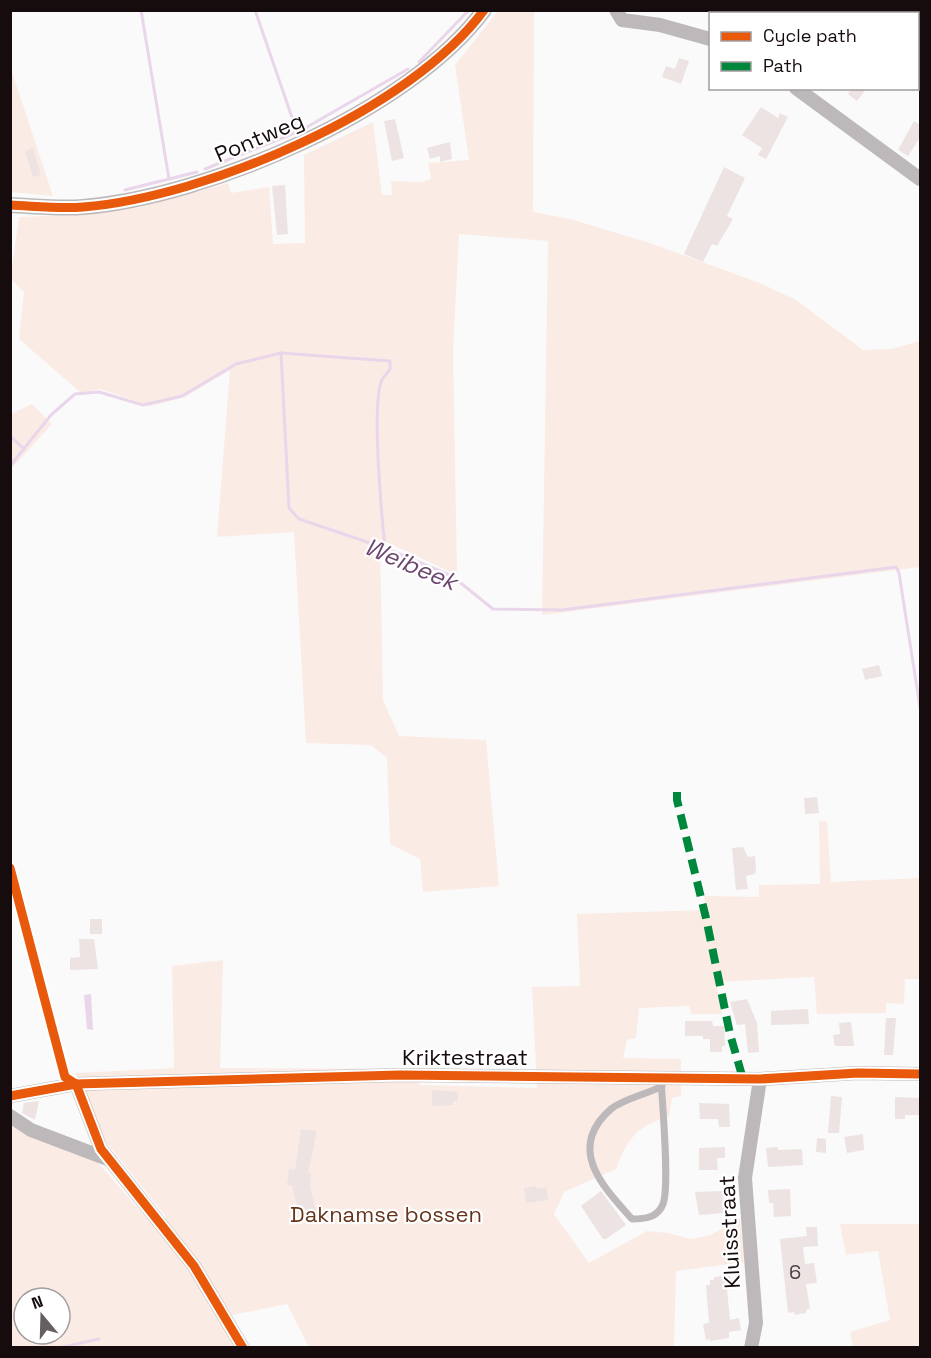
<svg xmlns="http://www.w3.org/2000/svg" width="931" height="1358" font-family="'Space Grotesk',sans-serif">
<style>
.green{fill:#fbebe5;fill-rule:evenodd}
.water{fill:#ead6eb}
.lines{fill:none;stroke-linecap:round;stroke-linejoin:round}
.stream{stroke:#ead6eb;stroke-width:3}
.building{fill:#ece3e2}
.service{stroke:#bdb9bb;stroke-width:7}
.minor{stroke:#bdb9bb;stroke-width:14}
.tertiary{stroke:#bdb9bb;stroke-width:16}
.quiet{stroke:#00873e;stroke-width:8;stroke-dasharray:15 8;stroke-linecap:butt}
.cycleway-casing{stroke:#fff;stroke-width:13}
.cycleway{stroke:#e8590c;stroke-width:9}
.labels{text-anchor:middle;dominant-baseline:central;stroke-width:4.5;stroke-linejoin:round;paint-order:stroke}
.number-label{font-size:20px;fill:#4c4243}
.street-label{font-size:22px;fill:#160b0d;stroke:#fff}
.park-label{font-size:22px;fill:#66331b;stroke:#fff}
.water-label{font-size:24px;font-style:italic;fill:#6d4670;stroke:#fff}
</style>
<rect width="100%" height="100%" fill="#fafafa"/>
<!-- green -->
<g class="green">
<polygon points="498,11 534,11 533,212 570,219 650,243 760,283 796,300 863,350 891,349 920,341 920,567 542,615 548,241 459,234 453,351 457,575 380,539 383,700 399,736 486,740 499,886 423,892 420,859 390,844 387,758 371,745 306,743 294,532 217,537 230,370 185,397 151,406 100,389 81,393 19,339 24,292 11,279 11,275 19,217 78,215 142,207 228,183 231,193 269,187 273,244 305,243 304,155 373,122 382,195 392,195 391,181 422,182 431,179 428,163 469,160 455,65"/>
<polygon points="11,69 53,196 11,192"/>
<polygon points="32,404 52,424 11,469 11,414"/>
<path d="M819,821L827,822L831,882L920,878V979H905L904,1004L886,1003V1013L817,1014L814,977L716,982L722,1014H691L689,1006L639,1008L636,1038L627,1040L623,1058L681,1059V1096L672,1098L669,1116C635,1128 629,1137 616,1169L564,1192L554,1214L589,1263L647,1231L668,1233L691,1239L711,1235L740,1218L745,1262L676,1271L674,1347H309L287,1304L218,1318L234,1347H11L10,1122L93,1157L150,1222L167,1218L106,1142L75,1073L174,1068L172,966L223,960L220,1068L424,1069L419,1085L537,1088L532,987L580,986L577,914L705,910L704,896L759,897V885L820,884ZM24,1298H60V1334H24Z"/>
<polygon points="840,1224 920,1224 920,1347 853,1347 850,1332 890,1320 878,1251 846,1255"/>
</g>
<!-- water -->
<polygon class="water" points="91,994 93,1030 87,1029 84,995"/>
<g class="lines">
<!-- stream -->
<g class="stream">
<polyline points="141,10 169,179"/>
<polyline points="419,62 469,10"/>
<polyline points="307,127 408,69"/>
<polyline points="205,169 297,132 255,10"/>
<polyline points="125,190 197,172"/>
<path d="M281,353L390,361V369C388,373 383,377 382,380C371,402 382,519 385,548"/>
<polyline points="10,436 24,449"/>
<polyline points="10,466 51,415 75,394 99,392 143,405 182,396 236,364 281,353 289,508 299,519 385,548 452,576 493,609 562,610 896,567 899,573 920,707"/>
<polyline points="58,1348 99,1339"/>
</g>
</g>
<!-- building -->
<g class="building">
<polygon points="679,58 689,61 681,84 662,77 666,66 675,69"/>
<polygon points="852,88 867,88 857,101 848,94"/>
<polygon points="761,107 778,118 780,113 788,117 766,159 758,155 762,148 742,135"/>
<polygon points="395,119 404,158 392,161 384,121"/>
<polygon points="914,121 921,125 921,136 908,156 898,150"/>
<polygon points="450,142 452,159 440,162 440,156 430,159 427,148"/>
<polygon points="33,148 41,175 33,177 25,151"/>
<polygon points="724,167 745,178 727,216 733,219 717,246 712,244 703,262 684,254"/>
<polygon points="285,185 288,234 277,235 272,186"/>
<polygon points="879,665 882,676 865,680 862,669"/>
<polygon points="817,797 819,813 805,814 804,798"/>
<polygon points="743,847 748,857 755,856 756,868 755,874 746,876 748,889 736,890 732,848"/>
<rect x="90" y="919" width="12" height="15"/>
<polygon points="79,939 94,939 98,969 70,970 70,958 80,957"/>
<polygon points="747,999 757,1023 759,1052 748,1053 745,1024 737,1025 730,1002"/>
<polygon points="808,1009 809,1024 771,1025 771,1011"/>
<polygon points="886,1018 896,1018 893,1055 884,1055"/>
<polygon points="685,1021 712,1021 713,1026 724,1026 725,1046 722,1046 722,1052 710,1052 710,1039 703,1039 703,1036 685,1036"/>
<polygon points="851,1022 854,1046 835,1046 833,1035 840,1034 839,1023"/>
<polygon points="432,1090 458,1092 458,1101 453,1101 453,1105 432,1106"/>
<polygon points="831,1096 842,1097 839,1133 828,1133"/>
<polygon points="895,1097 921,1098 921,1115 905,1115 905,1119 895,1119"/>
<polygon points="39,1101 35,1120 22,1113 24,1103"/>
<polygon points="699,1103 729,1104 730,1127 719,1127 718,1119 700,1119"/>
<polygon points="301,1129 317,1131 308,1173 311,1173 310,1187 317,1214 300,1218 292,1185 287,1185 289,1169 295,1170"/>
<polygon points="863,1134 864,1150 847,1153 844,1137"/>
<polygon points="817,1138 826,1139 826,1153 816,1152"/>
<polygon points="725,1147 725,1158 717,1158 718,1170 699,1170 699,1148"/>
<polygon points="778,1147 778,1150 802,1149 803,1165 768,1167 766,1148"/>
<polygon points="536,1186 537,1189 546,1187 548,1200 526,1203 524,1188"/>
<polygon points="790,1189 791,1216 774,1217 773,1203 769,1203 768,1190"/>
<polygon points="601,1191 626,1225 606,1239 603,1239 581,1206"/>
<polygon points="723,1191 724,1213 699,1215 695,1192"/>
<polygon points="806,1227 817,1227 818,1246 803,1247 805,1264 814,1263 817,1283 806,1284 810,1309 807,1309 806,1313 795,1315 794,1312 788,1313 780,1239 807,1236"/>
<polygon points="730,1275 732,1289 727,1290 730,1320 739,1318 741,1330 729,1332 729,1338 710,1341 710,1339 706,1340 703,1324 709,1323 706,1285 710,1285 710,1280 714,1280 714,1277"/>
</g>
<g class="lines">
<!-- service -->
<path class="service" d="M661,1078C662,1102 670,1186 663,1204C658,1218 644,1219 632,1219C602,1186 566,1148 611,1109C625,1098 646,1095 662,1086"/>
<!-- minor -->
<g class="minor">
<polyline points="616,10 622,20 660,25 710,39"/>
<polyline points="796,88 920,179"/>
<polyline points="76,1084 101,1149 194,1266 243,1348"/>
<polyline points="10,1096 76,1084 400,1075 760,1079 858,1073 920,1074"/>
<polyline points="10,1116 31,1130 110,1160"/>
<polyline points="751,1348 756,1323 745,1178 760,1079"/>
</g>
<!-- tertiary -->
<path class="tertiary" d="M10,205C34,206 60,209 83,207C206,197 410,111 484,10"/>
<!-- quiet -->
<polyline class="quiet" points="677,792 677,800 706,918 730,1034 743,1079"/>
<defs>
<g id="cycleway">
<path d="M10,205C34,206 60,209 83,207C206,197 410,111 484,10"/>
<polyline points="10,868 65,1077 76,1084 101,1149 194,1266 243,1348"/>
<polyline points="10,1096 76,1084 400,1075 760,1079 858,1073 920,1074"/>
</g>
</defs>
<!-- cycleway casing -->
<use href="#cycleway" class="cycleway-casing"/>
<!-- cycleway -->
<use href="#cycleway" class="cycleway"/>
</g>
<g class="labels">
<!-- number labels -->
<g class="number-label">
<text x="795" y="1272">6</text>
</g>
<!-- street labels -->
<g class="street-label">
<text transform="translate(259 137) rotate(-23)">Pontweg</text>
<text x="465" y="1057">Kriktestraat</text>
<text transform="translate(729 1232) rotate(-93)">Kluisstraat</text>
</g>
<!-- park labels -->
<g class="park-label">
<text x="386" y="1214">Daknamse bossen</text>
</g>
<!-- water labels -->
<g class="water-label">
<text transform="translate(411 564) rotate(23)">Weibeek</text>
</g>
</g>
<!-- border -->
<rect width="931" height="1358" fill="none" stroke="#160b0d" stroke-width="24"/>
<!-- legend -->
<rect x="709" y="12" width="210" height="78" fill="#ffffff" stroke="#a29d9e" stroke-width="1.5"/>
<rect x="721" y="32" width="30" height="9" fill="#e8590c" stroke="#a29d9e" stroke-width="1.5"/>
<text x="763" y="42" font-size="18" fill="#160b0d">Cycle path</text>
<rect x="721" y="62" width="30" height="9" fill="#00873e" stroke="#a29d9e" stroke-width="1.5"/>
<text x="763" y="72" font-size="18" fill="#160b0d">Path</text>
<!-- north arrow -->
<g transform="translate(42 1316) rotate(341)"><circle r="28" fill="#ffffff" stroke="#a29d9e" stroke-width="1.5"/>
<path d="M0-4.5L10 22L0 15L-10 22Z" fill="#665f60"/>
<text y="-9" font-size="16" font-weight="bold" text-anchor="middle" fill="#160b0d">N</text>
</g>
</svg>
